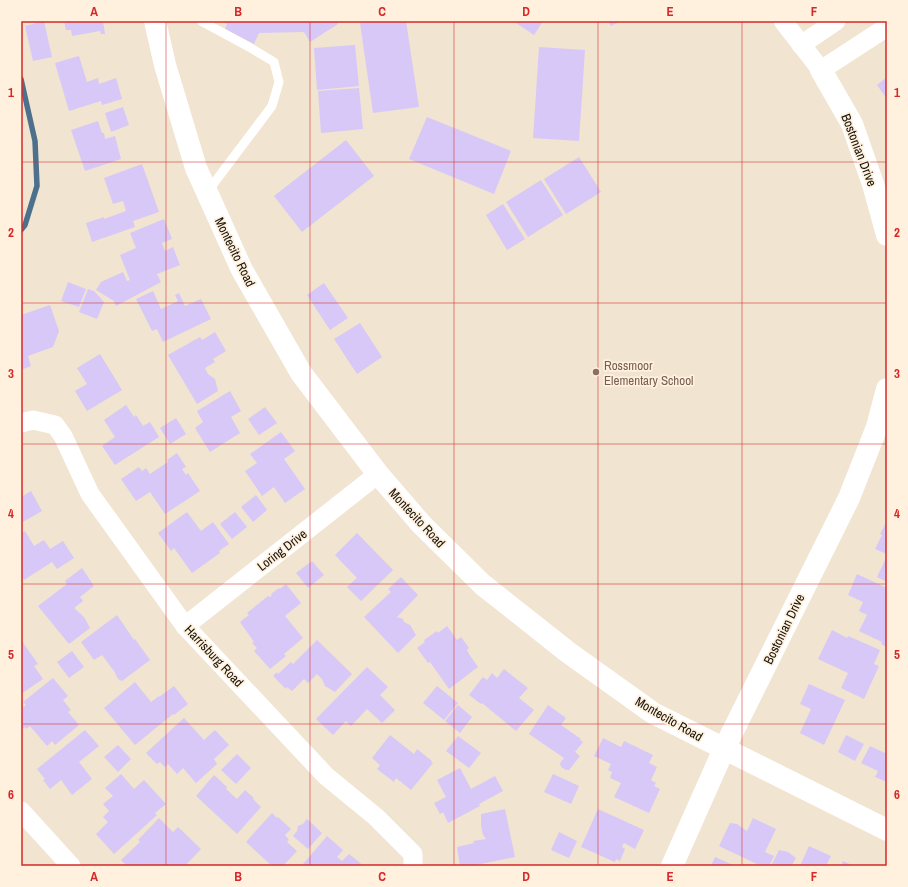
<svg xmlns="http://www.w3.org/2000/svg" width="908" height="887" font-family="'Archivo Narrow',sans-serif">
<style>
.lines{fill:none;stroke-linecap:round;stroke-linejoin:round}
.stream{stroke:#4d718c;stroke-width:5.5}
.building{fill:#d8c8f7}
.service{stroke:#fff;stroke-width:9}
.minor{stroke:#fff;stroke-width:19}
.tertiary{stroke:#fff;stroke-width:22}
.grid{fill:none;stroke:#d62828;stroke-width:1;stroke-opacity:0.55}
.education-dot{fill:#8d6e63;stroke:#fff1dd;stroke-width:1.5}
.labels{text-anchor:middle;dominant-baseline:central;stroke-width:3.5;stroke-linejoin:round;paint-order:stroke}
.street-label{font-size:13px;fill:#15110a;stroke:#fff1dd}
.education-label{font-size:13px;fill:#785e54;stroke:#fff1dd;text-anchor:start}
.neatline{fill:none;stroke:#d62828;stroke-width:1.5}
.grid-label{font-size:13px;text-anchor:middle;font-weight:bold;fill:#d62828}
</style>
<rect width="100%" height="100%" fill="#f1e4d0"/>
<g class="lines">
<!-- stream -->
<polyline class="stream" points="21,79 35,141 37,186 25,225 21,230"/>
</g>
<!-- building -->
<g class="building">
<polygon points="44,21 52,57 33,61 25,26"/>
<polygon points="64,21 103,21 105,34 101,34 100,31 72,36 71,30 66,30"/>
<polygon points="221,21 336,21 338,24 310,42 304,32 259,33 254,44 225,29 227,24"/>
<polygon points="373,21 406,21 419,107 373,113 360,23"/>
<polygon points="513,21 543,21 534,35"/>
<polygon points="608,21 621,21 611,26"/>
<polygon points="355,45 359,86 317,90 314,48"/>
<polygon points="539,47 585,50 579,141 533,138"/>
<polygon points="79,56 87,82 98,78 99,84 116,78 122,99 102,105 101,101 69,111 55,63"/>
<polygon points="887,77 887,99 877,85"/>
<polygon points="359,88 363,129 321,133 318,91"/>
<polygon points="123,107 129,125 111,132 105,113"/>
<polygon points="427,117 511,151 494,194 409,159"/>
<polygon points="98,121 102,133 104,133 105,139 115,136 121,159 85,171 71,130"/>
<polygon points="346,140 374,176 302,232 274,196"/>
<polygon points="579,157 601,192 566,214 544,179"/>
<polygon points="142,164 159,212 133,221 135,227 92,242 86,223 104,217 104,219 126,211 123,201 113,204 104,178"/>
<polygon points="541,180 563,215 528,237 506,202"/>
<polygon points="503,204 525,239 507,250 486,215"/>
<polygon points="164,219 172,239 162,243 165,251 173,247 180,265 157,274 161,282 116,306 114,301 96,290 101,282 123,272 127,281 130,280 120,255 136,248 130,233"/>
<polygon points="68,282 86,289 79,307 61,301"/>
<polygon points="324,283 348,318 330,330 307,295"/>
<polygon points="88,289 94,291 104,302 97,319 79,312"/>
<polygon points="153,291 161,309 178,301 175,295 179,293 185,306 201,299 211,319 163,342 157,329 152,331 136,299"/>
<polygon points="50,305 59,331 53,347 28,356 31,366 21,370 21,315"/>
<polygon points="360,323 382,357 357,374 334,339"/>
<polygon points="215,332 226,351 213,359 215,362 205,368 208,374 215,379 218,391 197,404 168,355 200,337 202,340"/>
<polygon points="100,354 122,390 87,411 75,391 87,384 77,368"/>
<polygon points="230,391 241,411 231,417 240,433 210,452 195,428 203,422 197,411"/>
<polygon points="126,405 134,417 136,415 143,426 150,422 159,437 115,465 102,446 115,437 104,420"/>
<polygon points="265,407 277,423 259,435 248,419"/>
<polygon points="176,418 186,434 170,444 160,428"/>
<polygon points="281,432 295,451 284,459 305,489 285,503 274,487 262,496 245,471 257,463 250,454"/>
<polygon points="177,453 186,467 182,469 186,475 188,473 200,491 165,514 150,492 136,501 121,479 139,467 142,471 146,468 150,474 168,462 167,460"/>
<polygon points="31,491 42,511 21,523 21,493 23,496"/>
<polygon points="256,495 267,510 253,522 241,507"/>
<polygon points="187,512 201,531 213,522 229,544 219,551 220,553 192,573 174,548 171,551 158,533"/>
<polygon points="235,512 247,527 232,539 220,524"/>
<polygon points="887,521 887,554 875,549 882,535 880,534"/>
<polygon points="25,531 34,546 44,540 50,549 63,541 74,558 57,569 52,562 24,580 21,575 21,533"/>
<polygon points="357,533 393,570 361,601 347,587 357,578 335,555"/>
<polygon points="887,556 887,582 877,577"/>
<polygon points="312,561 324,575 308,588 296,573"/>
<polygon points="82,568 94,586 80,597 83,601 74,608 84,617 90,628 69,644 38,606 67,584 65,581"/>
<polygon points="857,574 887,588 887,647 881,644 882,642 859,631 867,615 859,611 863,602 848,595"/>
<polygon points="401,577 418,595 397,617 403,619 404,622 410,625 416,635 398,653 364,617 391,592 388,589"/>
<polygon points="286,584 301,603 285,616 303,638 284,654 286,656 270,669 254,651 257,648 252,643 254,642 240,622 249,615 247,613 268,596 270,597 272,595 271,594 279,588 280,589"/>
<polygon points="117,615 134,640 135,639 150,660 122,681 118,679 114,671 102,655 94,660 81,642"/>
<polygon points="447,626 457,640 461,637 469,648 467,650 469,654 478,667 449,689 430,662 428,663 417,648 425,642 424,640 437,631 438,633"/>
<polygon points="832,630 847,638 848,636 880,650 874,664 879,666 864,699 841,688 848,673 818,659"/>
<polygon points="21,640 38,664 34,666 43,679 21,694"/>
<polygon points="317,640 352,674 335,692 325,686 322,679 317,674 308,683 304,679 292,691 287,687 286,689 273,676 277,672 278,674 291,662 293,664"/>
<polygon points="72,651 84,667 69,678 57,662"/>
<polygon points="367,667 388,687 380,695 395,710 382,723 367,709 351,726 346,721 333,735 316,719"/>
<polygon points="504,669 528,688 519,698 534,710 516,731 482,703 481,704 469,695 483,677 487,680 492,673 497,678"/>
<polygon points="53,678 68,696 63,700 71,710 68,712 79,725 55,745 52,741 47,746 30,726 26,729 25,727 21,730 21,709 26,705 23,702"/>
<polygon points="135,682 151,702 159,696 159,697 174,686 188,704 174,715 173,714 135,745 104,708"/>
<polygon points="809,684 845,700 824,745 800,733 811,709 800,704"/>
<polygon points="437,686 458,703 444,720 423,703"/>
<polygon points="458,705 472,717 460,733 445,721"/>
<polygon points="548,705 566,718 561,725 581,739 580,740 583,742 575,752 580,756 569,770 566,770 561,767 560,763 564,758 529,734"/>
<polygon points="184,718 204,740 215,730 229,745 214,759 217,764 196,783 183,768 177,774 168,764 165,767 160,762 157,764 146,753"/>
<polygon points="85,730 99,746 79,762 92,779 72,795 61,780 50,789 43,780 45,779 37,769"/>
<polygon points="390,735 414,754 417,749 432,761 431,762 433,763 411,790 396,778 394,782 377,769 380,765 372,758"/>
<polygon points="846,735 864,744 855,761 838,752"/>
<polygon points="458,736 481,753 469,768 446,751"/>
<polygon points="603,738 621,747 624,741 653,755 649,763 657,767 651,780 656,783 654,786 660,789 649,813 614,797 621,783 610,778 612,772 608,770 611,764 594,756"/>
<polygon points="118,745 131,759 118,772 104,757"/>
<polygon points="870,746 887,754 887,782 875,777 878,771 861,763"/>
<polygon points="237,754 251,768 236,784 221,770"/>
<polygon points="460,768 471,789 495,776 503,791 479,804 480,806 448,823 443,812 440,814 434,803 446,797 437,780"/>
<polygon points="121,774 134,789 144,780 166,804 155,813 157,815 114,854 96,834 108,822 103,817 109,811 103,804 113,796 105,788"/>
<polygon points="553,774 579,786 571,804 544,792"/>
<polygon points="214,775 227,787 226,789 237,799 245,790 254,798 253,799 261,807 237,834 196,796"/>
<polygon points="505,809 515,857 471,866 460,866 457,847 474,843 473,841 486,839 483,835 481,826 481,814"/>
<polygon points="598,809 644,830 635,849 624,843 622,847 625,849 620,861 616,859 615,862 581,847"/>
<polygon points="272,813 277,818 278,817 291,829 285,835 289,840 287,842 297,851 283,866 272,866 246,842"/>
<polygon points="159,818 173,832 178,827 201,849 185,866 149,866 147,864 145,866 127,866 121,860 140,842 138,840"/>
<polygon points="753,818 776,829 765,852 774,856 769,866 761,866 719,846 730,823 737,824 747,831"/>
<polygon points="307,819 322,833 308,849 293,836 297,831 298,826 303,824"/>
<polygon points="559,832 577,841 569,858 551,850"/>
<polygon points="327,836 343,850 337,857 342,861 349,854 364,866 306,866 303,864"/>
<polygon points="809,846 831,856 826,866 800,866"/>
<polygon points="779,850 788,852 796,858 792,865 795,866 771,866"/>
<polygon points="715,857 733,865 732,866 711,866"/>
<polygon points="843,861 854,866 841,866"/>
</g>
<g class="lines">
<!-- service -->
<polyline class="service" points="201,21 249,47 274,62 279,82 272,106 208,191"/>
<!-- minor -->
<g class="minor">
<polyline points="783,21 821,70 887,27"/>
<polyline points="801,45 836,21"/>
<polyline points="21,423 33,420 55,425 63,436 90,494 185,626 326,776 376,817 413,854 413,866"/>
<polyline points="185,626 378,474"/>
<polyline points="21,811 71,866"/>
</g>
<!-- tertiary -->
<g class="tertiary">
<polyline points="155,21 165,65 196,168 242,270 301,373 378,474 422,525 483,585 569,653 653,713 887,830"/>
<polyline points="821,70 852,124 873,184 887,235"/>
<polyline points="672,866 724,749 849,498 877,427 887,389"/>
</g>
</g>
<!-- grid -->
<path class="grid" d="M166,21V866M310,21V866M454,21V866M598,21V866M742,21V866M21,162H887M21,303H887M21,444H887M21,584H887M21,724H887"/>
<!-- markers -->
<circle class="education-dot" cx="596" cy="372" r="4"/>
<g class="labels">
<!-- street labels -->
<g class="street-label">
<text transform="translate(859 150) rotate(69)">Bostonian Drive</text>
<text transform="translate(235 252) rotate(64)">Montecito Road</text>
<text transform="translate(417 518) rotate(47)">Montecito Road</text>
<text transform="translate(282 550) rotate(-38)">Loring Drive</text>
<text transform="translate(784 629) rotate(-64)">Bostonian Drive</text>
<text transform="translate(214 656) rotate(47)">Harrisburg Road</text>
<text transform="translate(669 719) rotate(30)">Montecito Road</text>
</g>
<!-- education labels -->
<g class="education-label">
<text x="604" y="365">Rossmoor<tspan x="604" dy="15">Elementary School</tspan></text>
</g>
</g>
<!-- border -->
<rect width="908" height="887" fill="none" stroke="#fff1dd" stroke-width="44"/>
<rect x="22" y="22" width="864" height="843" class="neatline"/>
<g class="grid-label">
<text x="94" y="16">A</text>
<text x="238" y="16">B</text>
<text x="382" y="16">C</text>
<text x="526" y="16">D</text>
<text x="670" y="16">E</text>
<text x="814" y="16">F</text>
<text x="11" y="97">1</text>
<text x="897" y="97">1</text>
<text x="11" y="237">2</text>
<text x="897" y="237">2</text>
<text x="11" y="378">3</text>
<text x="897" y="378">3</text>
<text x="11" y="518">4</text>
<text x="897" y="518">4</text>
<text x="11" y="659">5</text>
<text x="897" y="659">5</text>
<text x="11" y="799">6</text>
<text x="897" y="799">6</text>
<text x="94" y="881">A</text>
<text x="238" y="881">B</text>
<text x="382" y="881">C</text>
<text x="526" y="881">D</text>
<text x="670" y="881">E</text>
<text x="814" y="881">F</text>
</g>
</svg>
